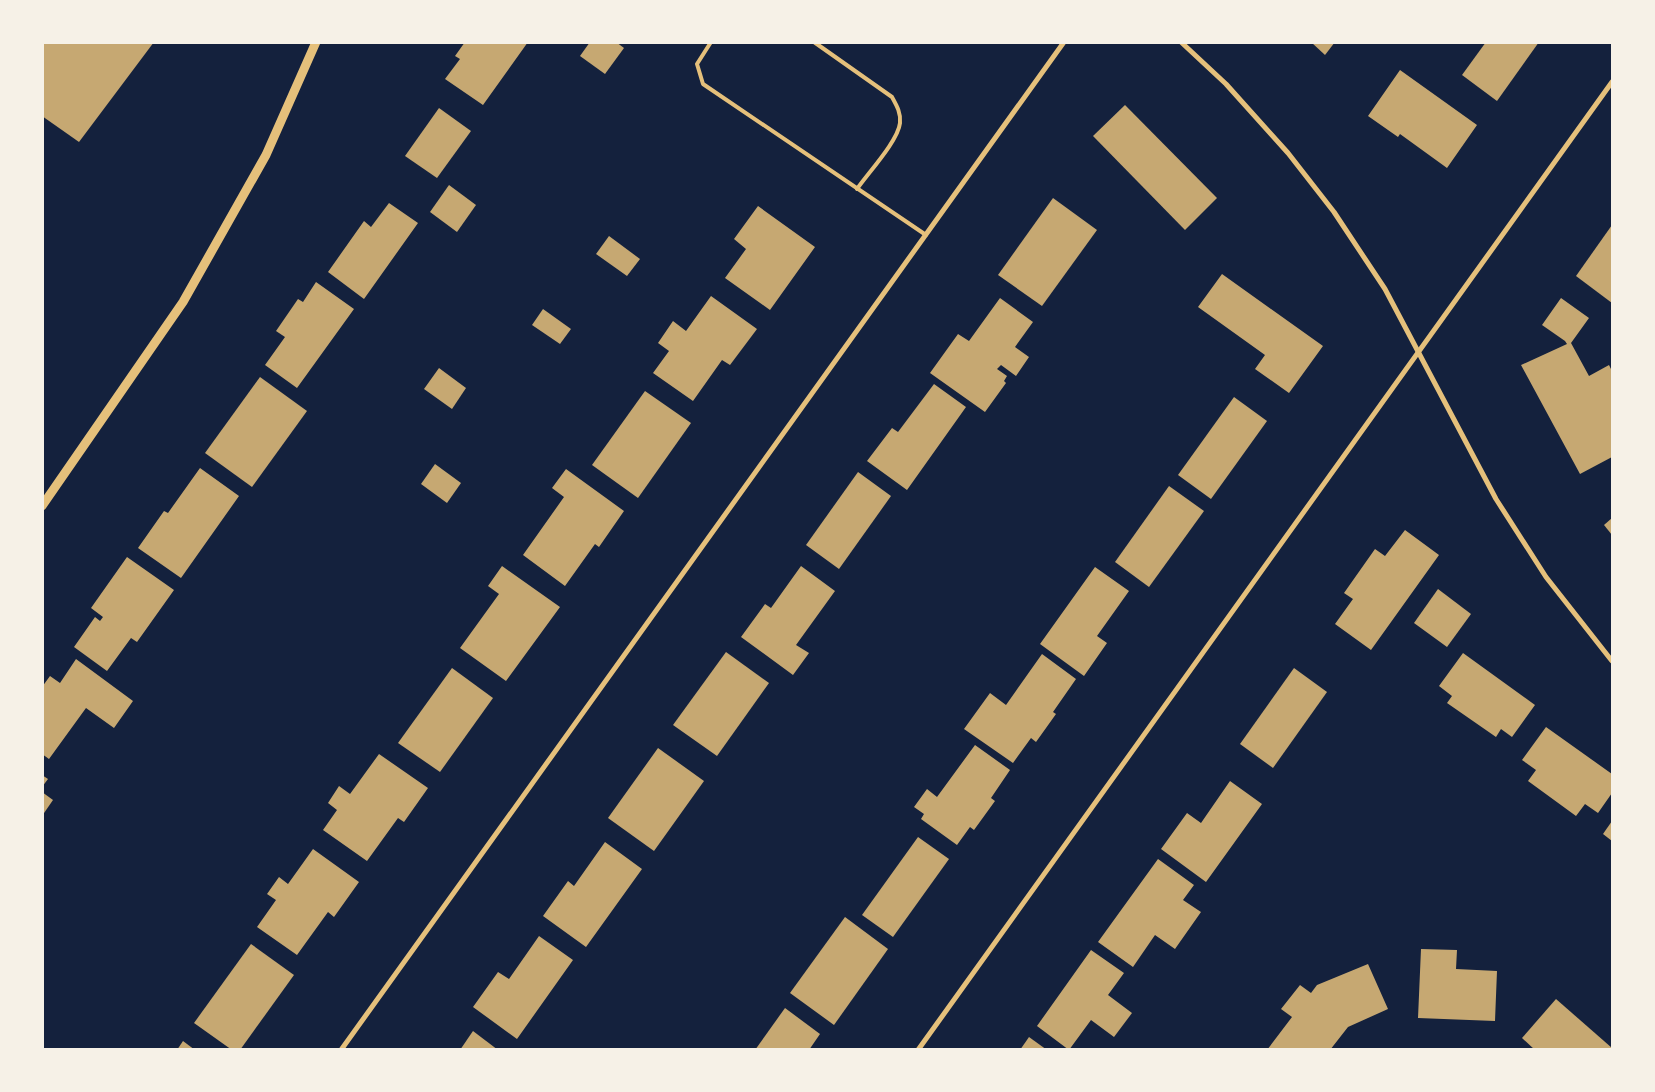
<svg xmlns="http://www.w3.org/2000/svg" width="1655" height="1092" font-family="'Space Grotesk',sans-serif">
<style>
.building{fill:#c6a872}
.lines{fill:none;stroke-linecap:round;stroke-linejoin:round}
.service{stroke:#e5c07b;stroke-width:4}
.minor{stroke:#e5c07b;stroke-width:5}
.tertiary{stroke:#e5c07b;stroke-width:9}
</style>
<rect width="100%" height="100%" fill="#14213d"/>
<!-- building -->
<g class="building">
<polygon points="42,42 154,42 79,142 42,116"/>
<polygon points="465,42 528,42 483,105 445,79 460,59 455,56"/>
<polygon points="590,42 616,42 624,48 605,74 580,56"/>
<polygon points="1311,42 1335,42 1325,55"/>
<polygon points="1486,42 1539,42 1497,101 1462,75"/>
<polygon points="1400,70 1477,125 1447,168 1400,134 1398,137 1368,116"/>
<polygon points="1125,105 1217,198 1185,230 1093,136"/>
<polygon points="439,108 471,131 437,178 405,156"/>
<polygon points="449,185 476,205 457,232 430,212"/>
<polygon points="1053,198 1097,230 1042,306 998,275"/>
<polygon points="389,203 418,223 364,299 328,272 364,221 371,227"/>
<polygon points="758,206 815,247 770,310 725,278 746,249 734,239"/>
<polygon points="1612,225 1612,303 1576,276"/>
<polygon points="609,236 640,259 627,276 596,254"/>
<polygon points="1222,274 1323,346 1289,393 1255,369 1265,355 1198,307"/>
<polygon points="316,282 354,309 297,388 265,365 285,337 276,331 298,299 303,302"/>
<polygon points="711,296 757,329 730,365 722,360 693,401 653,373 669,351 658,343 673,321 686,331"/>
<polygon points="1000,298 1033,322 1015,347 1029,357 1016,376 1001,365 997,369 1007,376 1004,381 1006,383 985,412 930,373 958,334 969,341"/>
<polygon points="1561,298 1589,318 1571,343 1589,376 1609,365 1612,371 1612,457 1580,474 1521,365 1567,344 1565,341 1542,325"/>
<polygon points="543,309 571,329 560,344 532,325"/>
<polygon points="439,368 466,388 452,409 424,389"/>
<polygon points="260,377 307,411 252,487 205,453"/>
<polygon points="934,384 966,407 907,490 867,461 892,428 898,432"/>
<polygon points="645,391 691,423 638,498 592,465"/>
<polygon points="1234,397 1267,421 1211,499 1178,475"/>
<polygon points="435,464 461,483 447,503 421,484"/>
<polygon points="200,468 239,496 181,578 138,548 164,511 168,513"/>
<polygon points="566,469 624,511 599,547 595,544 565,586 523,555 564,497 552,488"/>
<polygon points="858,472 891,496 839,569 806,545"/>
<polygon points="1169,486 1204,511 1149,587 1115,562"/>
<polygon points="1612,518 1612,535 1604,525"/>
<polygon points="1405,530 1439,555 1371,650 1335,624 1353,599 1344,593 1375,549 1385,556"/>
<polygon points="127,557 174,590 137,642 131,638 107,671 74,647 95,617 100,621 103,617 91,608"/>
<polygon points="502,566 560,607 506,681 460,648 499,594 488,586"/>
<polygon points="801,566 835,591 796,645 809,653 793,675 741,637 765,604 771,608"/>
<polygon points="1095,567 1129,591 1097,636 1107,643 1084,676 1040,644"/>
<polygon points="1438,589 1471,614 1447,647 1414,623"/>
<polygon points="726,652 769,683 717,756 673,725"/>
<polygon points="1463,653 1535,705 1512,737 1501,729 1496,737 1447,703 1452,696 1439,686"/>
<polygon points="1042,654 1076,679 1053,712 1056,714 1036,742 1031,738 1013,763 964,729 990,693 1006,705"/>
<polygon points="76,659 133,701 114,728 86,708 49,759 42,754 42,687 50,676 60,683"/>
<polygon points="452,668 493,698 440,772 398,743"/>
<polygon points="1294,668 1327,692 1273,768 1240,744"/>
<polygon points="1546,727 1612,774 1612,793 1598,813 1585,804 1576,816 1528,781 1536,770 1522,760"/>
<polygon points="975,745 1010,770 991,798 995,801 974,830 970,827 957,845 921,819 924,814 914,807 927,789 937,797"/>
<polygon points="658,748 704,781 654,851 608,818"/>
<polygon points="379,754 428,788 404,822 398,818 367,861 323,830 337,810 328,803 339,786 350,794"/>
<polygon points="42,775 48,779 42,787"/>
<polygon points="1230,781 1262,804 1206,882 1161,849 1187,813 1201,823"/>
<polygon points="42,792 53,800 42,816"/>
<polygon points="1612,821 1612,841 1603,834"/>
<polygon points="918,837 949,859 893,937 862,915"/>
<polygon points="605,842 642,869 586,947 543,916 568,881 574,886"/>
<polygon points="313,849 359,882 334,917 328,912 297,955 257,927 276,900 267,894 279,877 288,884"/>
<polygon points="1158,859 1194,885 1183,900 1201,912 1175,949 1155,935 1133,967 1098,942"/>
<polygon points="845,917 888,949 834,1025 790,993"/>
<polygon points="539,936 573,960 517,1039 473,1007 498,972 509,979"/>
<polygon points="251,944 294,975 240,1050 232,1050 194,1023"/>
<polygon points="1421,949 1457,950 1456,969 1497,971 1495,1021 1418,1018"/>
<polygon points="1091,950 1124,973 1108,995 1132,1013 1114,1037 1091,1020 1069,1050 1037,1026"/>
<polygon points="1368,964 1388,1009 1348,1027 1330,1050 1267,1050 1292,1017 1281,1009 1300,985 1311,993 1317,985"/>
<polygon points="1556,999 1612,1048 1612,1050 1535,1050 1522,1038"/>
<polygon points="785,1008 820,1034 809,1050 755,1050"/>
<polygon points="473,1031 498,1050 460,1050"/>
<polygon points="1029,1037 1047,1050 1020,1050"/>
<polygon points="183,1041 195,1050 177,1050"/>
</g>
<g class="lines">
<!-- service -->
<g class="service">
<polyline points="711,42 697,64 703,84 926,235"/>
<path d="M814,42L892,97C897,106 901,113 900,123C898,141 868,173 857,189"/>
</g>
<!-- minor -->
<g class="minor">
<polyline points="1181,42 1226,84 1288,153 1334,212 1385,289 1496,499 1546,577 1612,661"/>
<polyline points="341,1050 1064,42"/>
<polyline points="918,1050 1612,82"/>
</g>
<!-- tertiary -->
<polyline class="tertiary" points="42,506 183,302 266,155 316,42"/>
</g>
<!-- border -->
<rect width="1655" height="1092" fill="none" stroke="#f6f1e7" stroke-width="88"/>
</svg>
